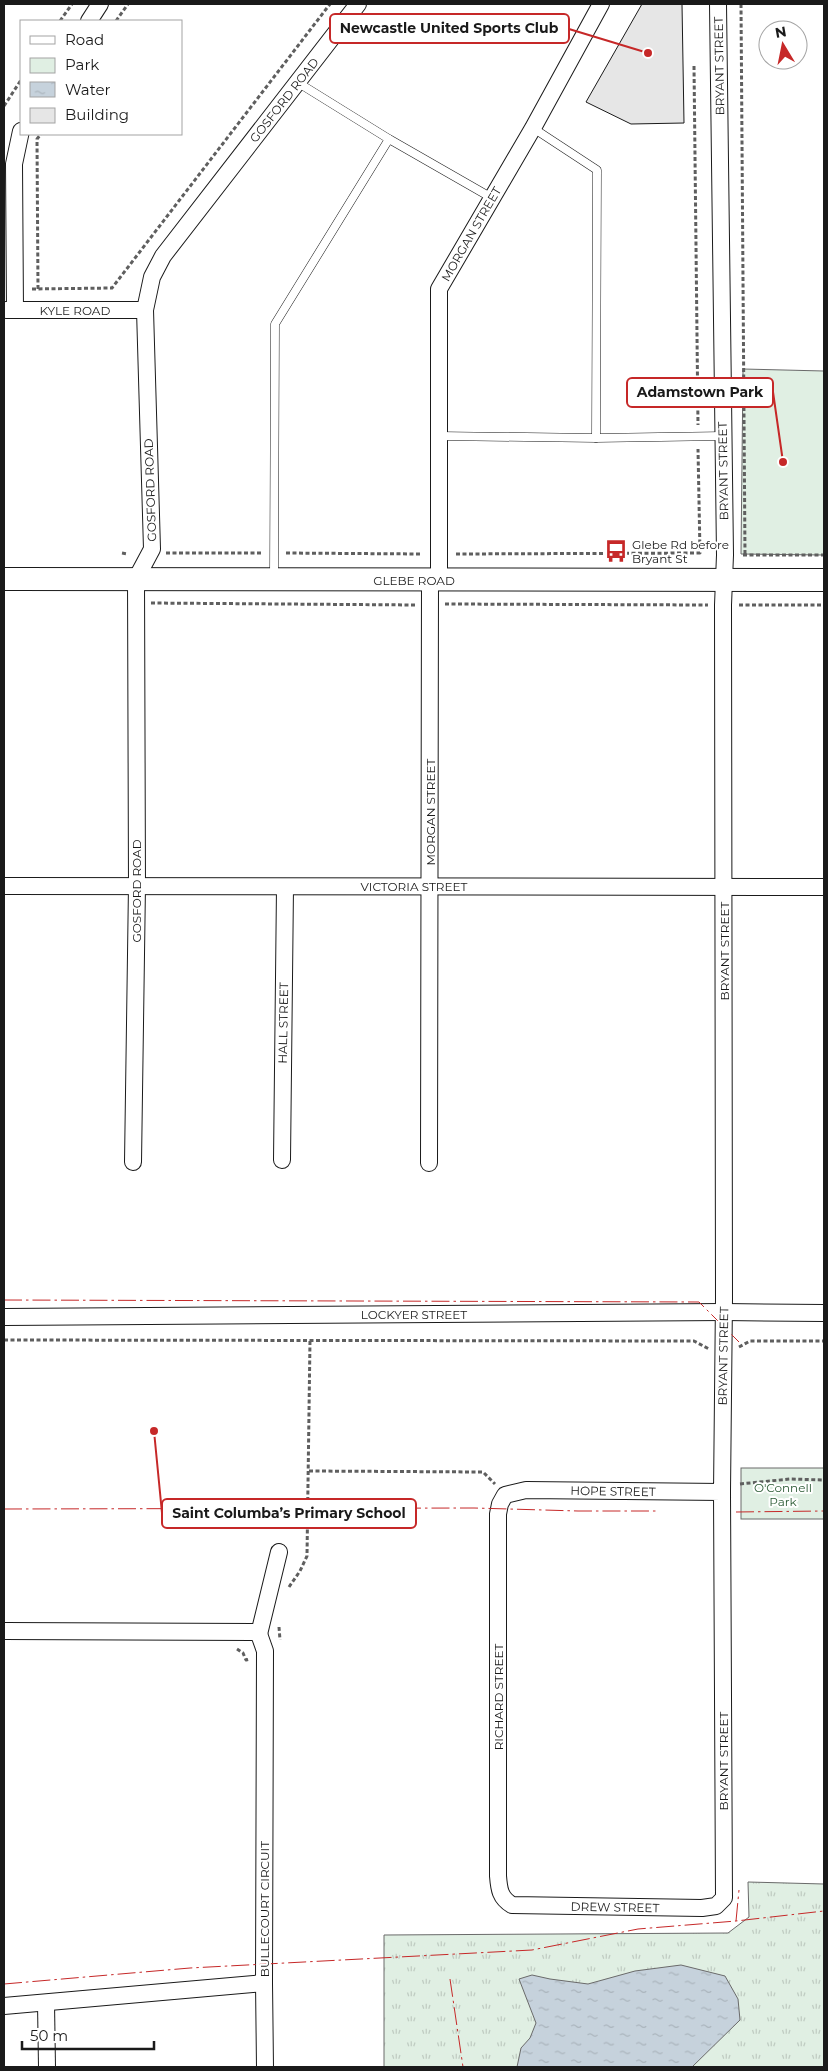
<svg xmlns="http://www.w3.org/2000/svg" width="828" height="2071" font-family="Montserrat,sans-serif">
<style>
.grass{fill:url(#grass-tufts);stroke:#6a6a6a}
.park{fill:#e0efe3;stroke:#6a6a6a}
.water{fill:url(#water-ripples);stroke:#6a6a6a}
.building{fill:#e6e6e6;stroke:#1a1a1a}
.lines{fill:none;stroke-linecap:round;stroke-linejoin:round}
.lane-casing{stroke:#1a1a1a;stroke-width:9}
.street-casing{stroke:#1a1a1a;stroke-width:18}
.secondary-casing{stroke:#1a1a1a;stroke-width:24}
.path{stroke:#5f5f5f;stroke-width:3;stroke-dasharray:4 2.5;stroke-linecap:butt}
.lane{stroke:#fff;stroke-width:8}
.street{stroke:#fff;stroke-width:16}
.secondary{stroke:#fff;stroke-width:22}
.power{stroke:#c62828;stroke-width:1;stroke-dasharray:18 4 2.5 4;stroke-linecap:butt}
.labels{text-anchor:middle;dominant-baseline:central;stroke-width:4;stroke-linejoin:round;paint-order:stroke}
.street-label{font-size:12px;fill:#1a1a1a;stroke:#fff}
.poi-label{font-size:12px;fill:#1a1a1a;stroke:#fff;text-anchor:start}
.park-label{font-size:12px;fill:#2b5a34;stroke:#fff}
.leader{fill:none;stroke:#c62828;stroke-width:2}
.callout-dot{fill:#c62828;stroke:#fff;stroke-width:2}
.callout{fill:#fff;stroke:#c62828;stroke-width:2}
.callout-label{font-size:14px;text-anchor:middle;font-weight:bold;fill:#1a1a1a}
</style>
<defs>
<pattern id="grass-tufts" width="24" height="20" patternUnits="userSpaceOnUse" patternTransform="scale(1.25)"><rect width="24" height="20" fill="#e0efe3"/><path d="M3 7l-1-3M5 7V3M7 7l1-3M15 17l-1-3M17 17v-4M19 17l1-3" fill="none" stroke="#c0ccc2"/></pattern>
<pattern id="water-ripples" width="26" height="14" patternUnits="userSpaceOnUse" patternTransform="scale(1.25)"><rect width="26" height="14" fill="#c6d2dc"/><path d="M2 4q2-2 4 0t4 0M15 11q2-2 4 0t4 0" fill="none" stroke="#aab4bc"/></pattern>
</defs>
<rect width="100%" height="100%" fill="#fff"/>
<!-- grass -->
<polygon class="grass" points="748,1882 824,1884 824,2067 384,2067 384,1935 728,1933 749,1917"/>
<!-- park -->
<g class="park">
<polygon points="743,369 824,371 824,555 741,554"/>
<rect x="741" y="1468" width="83" height="51"/>
</g>
<!-- water -->
<polygon class="water" points="681,1965 725,1976 738,1999 740,2020 692,2067 517,2067 521,2048 530,2038 536,2023 519,1979 532,1975 550,1979 588,1984 635,1971"/>
<!-- building -->
<polygon class="building" points="642,4 682,4 684,123 631,124 586,102"/>
<g class="lines">
<defs>
<g id="lane">
<polyline points="297,82 389,139 492,198"/>
<polyline points="533,128 597,170 596,438"/>
<polyline points="440,436 596,438 723,436"/>
<polyline points="274,578 275,324 389,139"/>
</g>
<g id="street">
<path d="M718,4L725,555L723,605L724,1298L722,1492L724,1898L716,1906L702,1908L512,1905C500,1898 499,1889 498,1876V1514L500,1504L505,1495L526,1490L722,1492"/>
<polyline points="89,21 100,4"/>
<polyline points="6,310 145,310"/>
<polyline points="15,310 14,164 21,131"/>
<polyline points="439,580 439,289 533,128 601,4"/>
<polyline points="4,886 824,887"/>
<polyline points="282,1160 285,887"/>
<polyline points="133,1162 137,885 136,579 152,549 145,310 152,277 163,256 358,4"/>
<polyline points="429,1163 430,580"/>
<polyline points="4,1317 724,1312 824,1313"/>
<polyline points="4,1631 253,1632 259,1634 265,1651 264,1983 265,2067"/>
<polyline points="259,1634 279,1552"/>
<polyline points="46,2003 47,2067"/>
<polyline points="4,2006 264,1983"/>
</g>
<polyline id="secondary" points="4,579 824,580"/>
</defs>
<!-- lane casing -->
<use href="#lane" class="lane-casing"/>
<!-- street casing -->
<use href="#street" class="street-casing"/>
<!-- secondary casing -->
<use href="#secondary" class="secondary-casing"/>
<!-- path -->
<g class="path">
<polyline points="741,4 745,555"/>
<polyline points="60,21 72,4"/>
<polyline points="116,21 128,4"/>
<polyline points="694,66 698,425"/>
<polyline points="4,106 21,80"/>
<polyline points="32,289 112,288 330,4"/>
<polyline points="38,289 37,139 41,134"/>
<polyline points="122,553 128,554"/>
<polyline points="166,553 262,553"/>
<polyline points="286,553 420,554"/>
<polyline points="456,554 700,553 698,449"/>
<polyline points="743,555 824,555"/>
<polyline points="151,603 415,605"/>
<polyline points="445,604 708,605"/>
<polyline points="739,605 824,605"/>
<polyline points="4,1340 694,1341 709,1349"/>
<polyline points="739,1347 750,1341 824,1341"/>
<polyline points="309,1471 483,1472 495,1484"/>
<polyline points="740,1484 790,1479 824,1480"/>
<polyline points="289,1587 300,1571 307,1556 310,1340"/>
<polyline points="279,1627 280,1640"/>
<polyline points="237,1649 243,1653 246,1660 250,1659"/>
</g>
<!-- lane -->
<use href="#lane" class="lane"/>
<!-- street -->
<use href="#street" class="street"/>
<!-- secondary -->
<use href="#secondary" class="secondary"/>
<!-- power -->
<g class="power">
<polyline points="4,1300 699,1302 739,1342"/>
<polyline points="4,1509 474,1508 578,1511 657,1511"/>
<polyline points="736,1512 824,1511"/>
<polyline points="736,1921 739,1890"/>
<polyline points="450,1979 463,2067"/>
<polyline points="4,1984 190,1968 532,1950 638,1929 736,1921 824,1911"/>
</g>
</g>
<!-- icons -->
<defs>
<symbol id="bus-bare" viewBox="-9 -9 18 18"><path d="M-5-6H5V4H4V6H2V4H-2V6H-4V4H-5ZM-3.5-4V0h7V-4ZM-3.5 1.2v1.5H-2V1.2ZM2 1.2v1.5H3.5V1.2Z" fill="#c62828" stroke="#fff" stroke-width="2.5" paint-order="stroke"/></symbol>
</defs>
<g fill-rule="evenodd">
<use href="#bus-bare" x="600" y="535" width="32" height="32"/>
</g>
<g class="labels">
<!-- street labels -->
<g class="street-label">
<text transform="translate(719 66) rotate(-91)">BRYANT STREET</text>
<text transform="translate(284 100) rotate(-52)">GOSFORD ROAD</text>
<text transform="translate(471 234) rotate(-60)">MORGAN STREET</text>
<text x="75" y="310">KYLE ROAD</text>
<text transform="translate(723 471) rotate(-91)">BRYANT STREET</text>
<text transform="translate(150 490) rotate(-92)">GOSFORD ROAD</text>
<text x="414" y="580">GLEBE ROAD</text>
<text transform="translate(430 812) rotate(-90)">MORGAN STREET</text>
<text x="414" y="886">VICTORIA STREET</text>
<text transform="translate(136 891) rotate(-90)">GOSFORD ROAD</text>
<text transform="translate(724 951) rotate(-90)">BRYANT STREET</text>
<text transform="translate(283 1023) rotate(-89)">HALL STREET</text>
<text x="414" y="1314">LOCKYER STREET</text>
<text transform="translate(723 1356) rotate(-89)">BRYANT STREET</text>
<text transform="translate(613 1491) rotate(1)">HOPE STREET</text>
<text transform="translate(498 1697) rotate(-90)">RICHARD STREET</text>
<text transform="translate(723 1761) rotate(-90)">BRYANT STREET</text>
<text transform="translate(615 1907) rotate(1)">DREW STREET</text>
<text transform="translate(264 1909) rotate(-90)">BULLECOURT CIRCUIT</text>
</g>
<!-- poi labels -->
<g class="poi-label">
<text x="632" y="544">Glebe Rd before<tspan x="632" dy="14">Bryant St</tspan></text>
</g>
<!-- park labels -->
<g class="park-label">
<text x="783" y="1487">O'Connell<tspan x="783" dy="14">Park</tspan></text>
</g>
</g>
<!-- callouts -->
<path class="leader" d="M648 53L569 29M783 462L773 392M154 1431L162 1513"/>
<g class="callout-dot">
<circle cx="648" cy="53" r="5"/>
<circle cx="783" cy="462" r="5"/>
<circle cx="154" cy="1431" r="5"/>
</g>
<g class="callout">
<rect x="330" y="14" width="239" height="29" rx="5"/>
<rect x="627" y="378" width="146" height="29" rx="5"/>
<rect x="162" y="1499" width="254" height="29" rx="5"/>
</g>
<g class="callout-label">
<text x="449" y="33">Newcastle United Sports Club</text>
<text x="700" y="397">Adamstown Park</text>
<text x="289" y="1518">Saint Columba’s Primary School</text>
</g>
<!-- border -->
<rect width="828" height="2071" fill="none" stroke="#1a1a1a" stroke-width="10"/>
<!-- legend -->
<rect x="20" y="20" width="162" height="115" fill="#ffffff" stroke="#a3a3a3"/>
<rect x="30" y="36" width="25" height="8" fill="#ffffff" stroke="#a3a3a3"/>
<text x="65" y="45" font-size="15" fill="#1a1a1a">Road</text>
<rect x="30" y="58" width="25" height="15" fill="#e0efe3" stroke="#a3a3a3"/>
<text x="65" y="70" font-size="15" fill="#1a1a1a">Park</text>
<rect x="30" y="82" width="25" height="15" fill="url(#water-ripples)" stroke="#a3a3a3"/>
<text x="65" y="95" font-size="15" fill="#1a1a1a">Water</text>
<rect x="30" y="108" width="25" height="15" fill="#e6e6e6" stroke="#a3a3a3"/>
<text x="65" y="120" font-size="15" fill="#1a1a1a">Building</text>
<!-- north arrow -->
<g transform="translate(783 45) rotate(350)"><circle r="24" fill="#ffffff" stroke="#a3a3a3"/>
<path d="M0-4L9 19L0 12L-9 19Z" fill="#c62828"/>
<text y="-8" font-size="14" font-weight="bold" text-anchor="middle" fill="#1a1a1a">N</text>
</g>
<!-- scale -->
<path d="M22 2041v8h132v-8" fill="none" stroke="#1a1a1a" stroke-width="2.5"/>
<text x="30" y="2041" font-size="15" fill="#1a1a1a" stroke="#ffffff" stroke-width="4" paint-order="stroke">50 m</text>
</svg>
